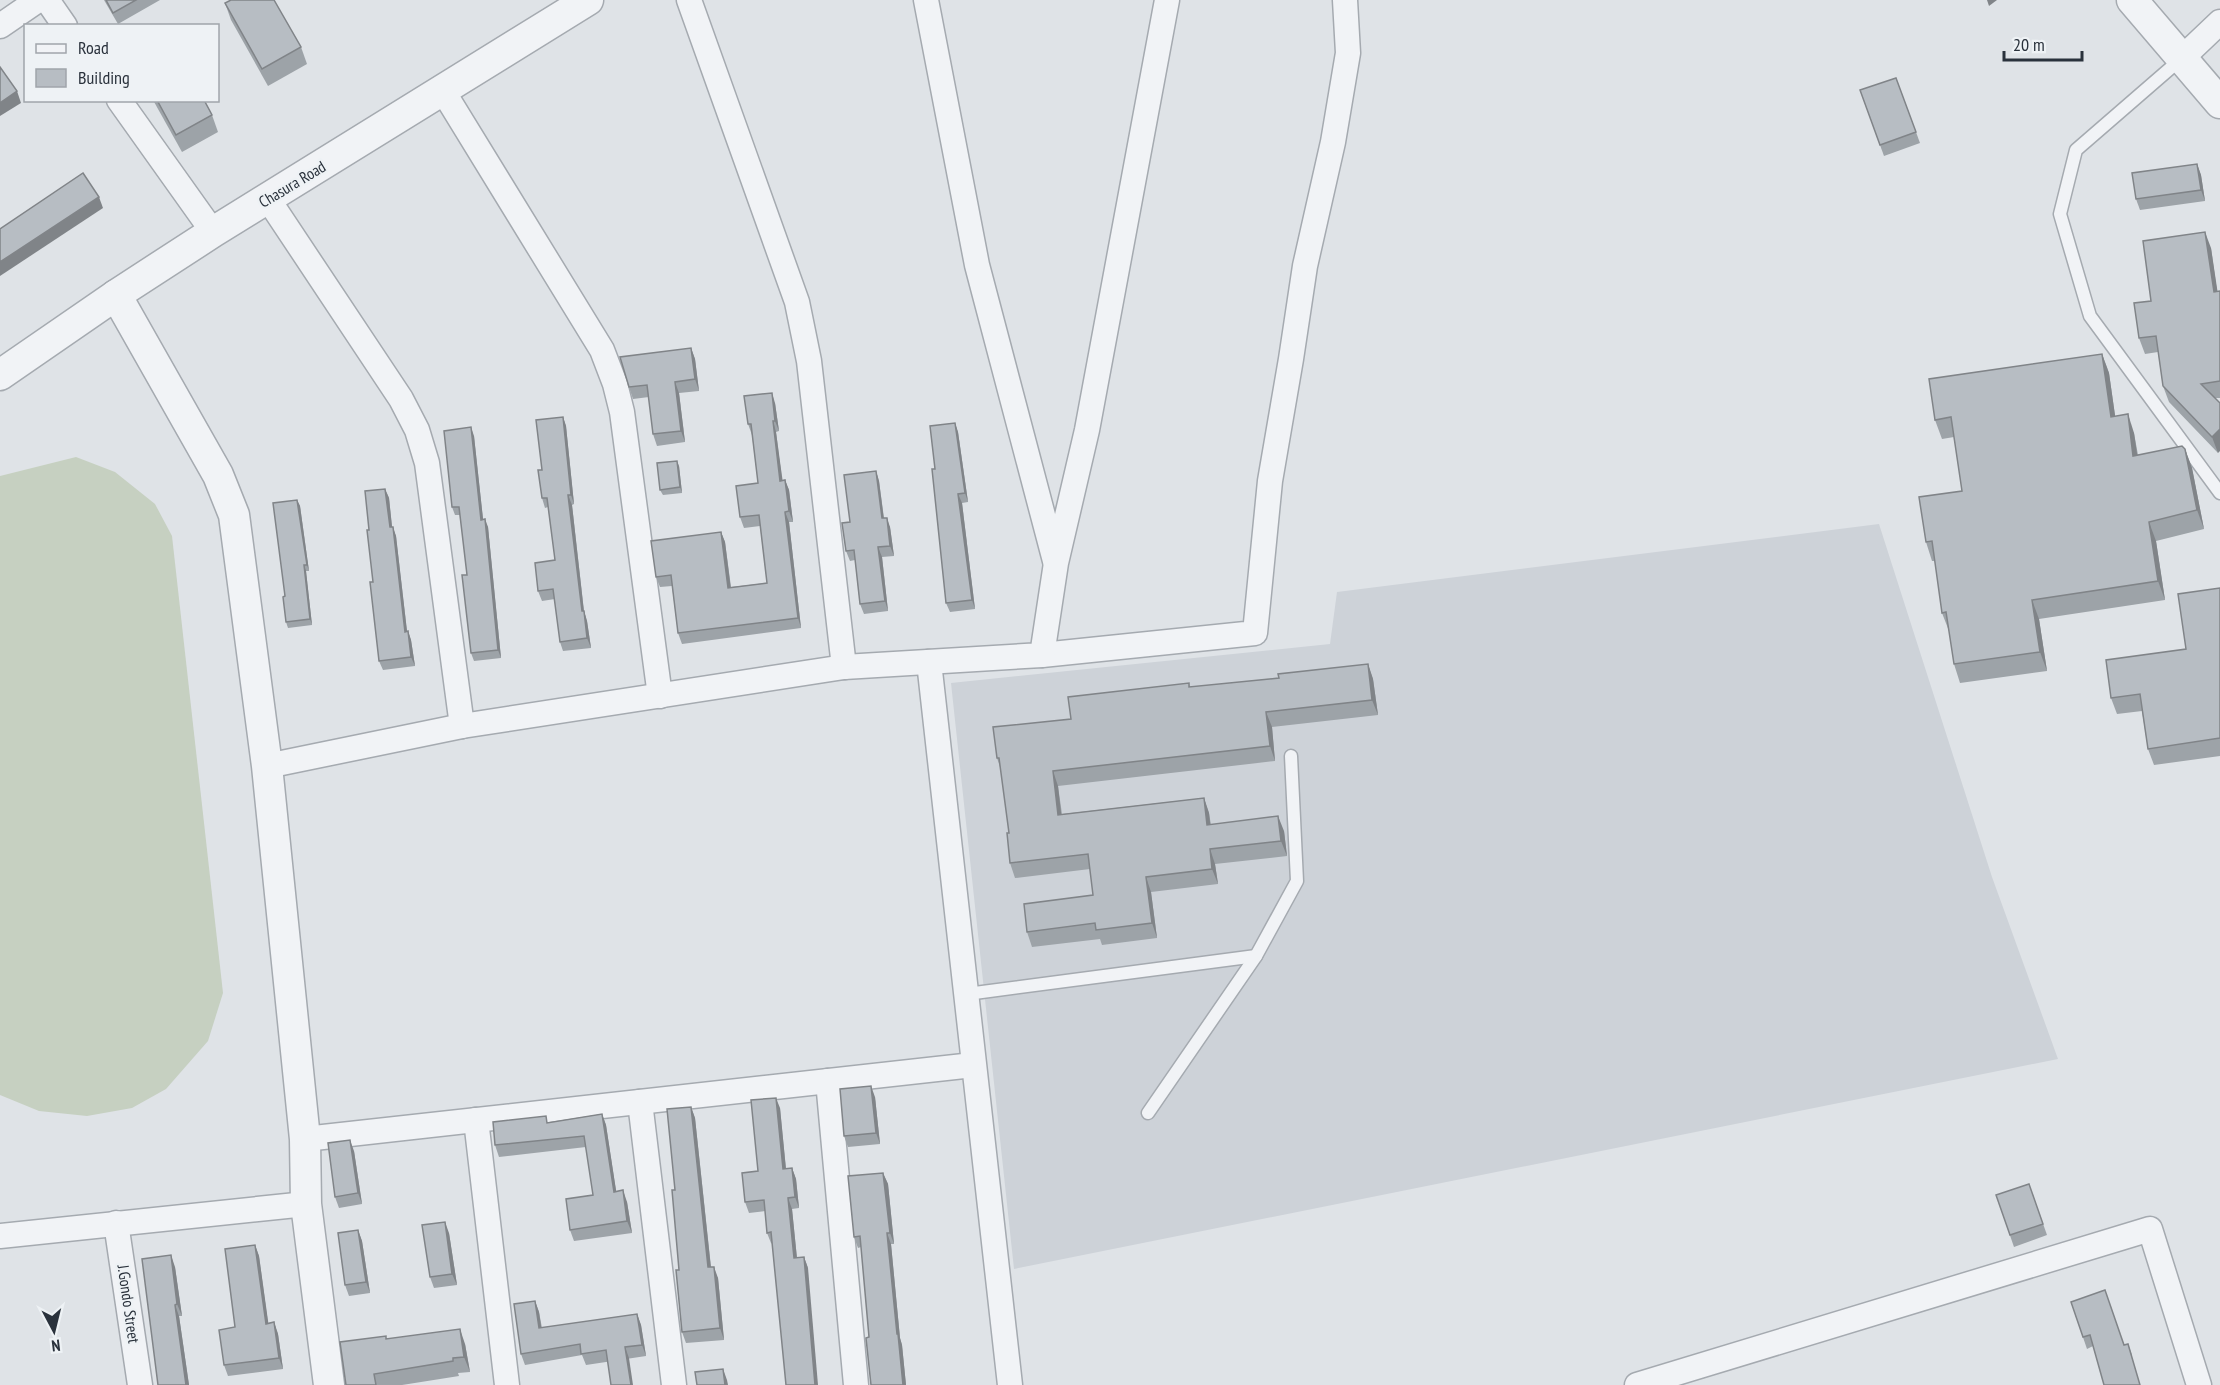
<svg xmlns="http://www.w3.org/2000/svg" width="2220" height="1385" font-family="'PT Sans Narrow',sans-serif">
<style>
.built{fill:#cdd2d8}
.garden{fill:#c6d0c1}
.lines{fill:none;stroke-linecap:round;stroke-linejoin:round}
.service-casing{stroke:#a5aab0;stroke-width:15}
.minor-casing{stroke:#a5aab0;stroke-width:27}
.tertiary-casing{stroke:#a5aab0;stroke-width:33}
.service{stroke:#f1f3f6;stroke-width:12}
.minor{stroke:#f1f3f6;stroke-width:24}
.tertiary{stroke:#f1f3f6;stroke-width:30}
.wall{fill:#9da3a8}
.shaded-wall{fill:#808488}
.building{fill:#b7bdc3;stroke:#808488;stroke-width:1.5}
.labels{text-anchor:middle;dominant-baseline:central;stroke-width:5;stroke-linejoin:round;paint-order:stroke}
.street-label{font-size:16px;fill:#2a323c;stroke:#eef2f5}
</style>
<rect width="100%" height="100%" fill="#dfe3e7"/>
<!-- built -->
<polygon class="built" points="1879,524 1992,877 2058,1059 1014,1269 951,683 1330,644 1337,592"/>
<!-- garden -->
<polygon class="garden" points="76,457 115,472 155,504 172,536 223,993 208,1041 166,1089 132,1108 87,1116 39,1111 0,1095 0,476"/>
<g class="lines">
<defs>
<g id="service">
<polyline points="2181,59 2076,150 2060,214 2090,316 2220,493"/>
<polyline points="967,994 1256,956"/>
<polyline points="1148,1113 1256,956 1297,881 1291,756"/>
</g>
<g id="minor">
<polyline points="47,0 65,26"/>
<polyline points="689,0 797,302 809,361 844,667"/>
<polyline points="926,0 977,265 1055,561"/>
<polyline points="0,26 38,0"/>
<polyline points="2181,59 2220,22"/>
<polyline points="443,91 602,350 615,384 622,412 660,696"/>
<polyline points="119,100 213,232"/>
<polyline points="268,199 401,399 417,430 427,463 462,726"/>
<polyline points="1042,655 1255,633 1270,481 1291,359 1305,266 1333,142 1348,53 1345,0"/>
<polyline points="929,662 1010,1385"/>
<polyline points="267,766 462,726 844,667 1042,655 1056,563 1087,430 1167,0"/>
<polyline points="828,1081 856,1385"/>
<polyline points="640,1102 674,1385"/>
<polyline points="476,1120 507,1385"/>
<polyline points="305,1139 973,1065"/>
<polyline points="116,1223 140,1385"/>
<polyline points="0,1236 306,1204"/>
<polyline points="1637,1385 2150,1229 2199,1385"/>
</g>
<g id="tertiary">
<polyline points="2132,0 2220,103"/>
<polyline points="116,295 218,475 234,515 267,766 305,1139 306,1204 329,1385"/>
<polyline points="0,375 116,295 213,232 588,0"/>
</g>
</defs>
<!-- service casing -->
<use href="#service" class="service-casing"/>
<!-- minor casing -->
<use href="#minor" class="minor-casing"/>
<!-- tertiary casing -->
<use href="#tertiary" class="tertiary-casing"/>
<!-- service -->
<use href="#service" class="service"/>
<!-- minor -->
<use href="#minor" class="minor"/>
<!-- tertiary -->
<use href="#tertiary" class="tertiary"/>
</g>
<!-- wall -->
<g class="wall">
<polygon points="104,0 160,0 118,24"/>
<polygon points="225,3 301,47 307,64 268,86 231,20"/>
<polygon points="1896,78 1920,143 1884,156 1860,90"/>
<polygon points="153,100 204,100 212,115 218,132 182,152"/>
<polygon points="2197,164 2201,175 2205,201 2140,210 2136,199"/>
<polygon points="2211,248 2217,291 2220,291 2220,398 2216,398 2218,453 2169,402 2163,386 2158,352 2145,354 2139,338 2151,301"/>
<polygon points="691,348 695,359 699,391 679,393 685,442 657,446 653,434 649,397 633,399 629,387"/>
<polygon points="2102,354 2109,373 2115,416 2134,433 2138,455 2185,449 2192,468 2204,529 2156,541 2165,600 2039,619 2047,671 1960,683 1954,664 1949,631 1942,613 1935,561 1932,561 1926,542 1962,491 1954,437 1942,439 1935,420"/>
<polygon points="775,403 779,431 776,432 782,480 785,480 789,490 793,522 789,522 801,628 682,644 678,633 672,586 660,587 656,577 721,532 725,542 731,587 767,583 760,526 744,528 740,517 758,483 752,435 748,424"/>
<polygon points="563,417 566,426 574,504 572,505 584,611 587,621 591,648 563,651 560,642 555,599 542,601 538,591 555,560 548,507 545,508 542,498 542,470"/>
<polygon points="955,423 958,432 968,502 962,503 975,609 950,612 946,603 935,469"/>
<polygon points="474,436 483,519 488,527 501,658 474,661 471,653 467,575 460,515 455,515 452,507"/>
<polygon points="679,466 682,493 663,495 660,490"/>
<polygon points="876,471 879,481 884,518 890,527 894,556 882,557 888,611 864,614 860,604 855,560 850,561 846,551 850,522"/>
<polygon points="385,489 389,498 392,527 396,536 407,631 408,631 411,640 415,666 383,670 379,661 369,530"/>
<polygon points="297,500 300,506 309,571 306,571 312,625 288,628 286,622 285,596"/>
<polygon points="2220,588 2220,756 2154,765 2148,749 2142,711 2117,714 2111,698 2186,649"/>
<polygon points="1368,664 1373,679 1378,715 1272,727 1275,761 1058,786 1062,814 1204,798 1209,813 1211,825 1284,831 1287,856 1215,864 1218,884 1151,892 1157,938 1102,945 1100,939 1032,947 1027,932 1093,895 1090,869 1015,878 1010,863 1009,833 1001,770 997,758 1071,719 1189,683 1190,687 1279,678"/>
<polygon points="875,1097 880,1144 848,1147 844,1136"/>
<polygon points="691,1107 695,1118 711,1267 718,1278 724,1340 686,1343 682,1332 675,1190"/>
<polygon points="780,1108 786,1169 792,1168 796,1179 799,1208 792,1209 797,1258 804,1257 808,1268 771,1243 767,1233 765,1211 749,1213 745,1202 758,1171"/>
<polygon points="602,1114 606,1125 616,1191 627,1202 632,1233 574,1241 570,1230 593,1195 586,1147 499,1157 495,1145 549,1122"/>
<polygon points="354,1151 362,1204 339,1208 335,1197"/>
<polygon points="883,1173 888,1184 894,1244 891,1244 900,1338 902,1345 906,1385 871,1385 869,1337 861,1247 858,1248 854,1237"/>
<polygon points="2029,1184 2047,1235 2014,1247 1996,1195"/>
<polygon points="358,1230 362,1241 370,1293 349,1296 345,1285"/>
<polygon points="449,1233 457,1285 434,1288 430,1277"/>
<polygon points="255,1245 259,1256 268,1323 274,1322 278,1334 283,1369 228,1376 224,1365 235,1327"/>
<polygon points="175,1267 182,1316 179,1316 189,1385 158,1385"/>
<polygon points="535,1301 539,1312 542,1328 637,1314 641,1325 646,1356 586,1365 582,1355 525,1365 521,1354"/>
<polygon points="2071,1302 2124,1345 2128,1344 2132,1355 2093,1346 2087,1349"/>
<polygon points="387,1339 465,1344 470,1372 458,1373 459,1376 402,1385 346,1385"/>
</g>
<!-- shaded-wall -->
<g class="shaded-wall">
<polygon points="1987,0 1997,0 1989,6"/>
<polygon points="17,91 21,103 0,116 0,103"/>
<polygon points="2197,164 2201,175 2205,201 2201,190"/>
<polygon points="99,197 103,208 0,276 0,262"/>
<polygon points="2205,232 2211,248 2220,308 2214,292"/>
<polygon points="691,348 695,359 699,391 695,379"/>
<polygon points="2102,354 2109,373 2118,436 2111,417"/>
<polygon points="675,382 679,393 685,442 681,431"/>
<polygon points="772,393 775,403 779,431 775,421"/>
<polygon points="2128,414 2134,433 2140,474 2133,456"/>
<polygon points="563,417 566,426 574,504 571,495"/>
<polygon points="773,421 776,432 784,491 780,481"/>
<polygon points="955,423 958,432 968,502 965,493"/>
<polygon points="471,427 474,436 484,528 481,520"/>
<polygon points="2220,429 2220,451 2218,453 2212,437"/>
<polygon points="2185,449 2192,468 2204,529 2197,510"/>
<polygon points="677,461 679,466 682,493 680,487"/>
<polygon points="876,471 879,481 885,528 882,518"/>
<polygon points="785,480 789,490 793,522 789,511"/>
<polygon points="385,489 389,498 393,536 390,527"/>
<polygon points="958,494 962,503 975,609 972,600"/>
<polygon points="568,495 572,505 585,621 582,611"/>
<polygon points="297,500 300,506 309,571 307,565"/>
<polygon points="785,512 789,522 801,628 798,618"/>
<polygon points="887,518 890,527 894,556 890,546"/>
<polygon points="485,519 488,527 501,658 498,650"/>
<polygon points="2149,522 2156,541 2165,600 2158,581"/>
<polygon points="393,527 396,536 408,640 405,632"/>
<polygon points="721,532 725,542 732,598 728,588"/>
<polygon points="878,547 882,557 888,611 885,601"/>
<polygon points="304,565 306,571 312,625 310,619"/>
<polygon points="2032,600 2039,619 2047,671 2040,652"/>
<polygon points="584,611 587,621 591,648 587,638"/>
<polygon points="408,631 411,640 415,666 411,657"/>
<polygon points="1368,664 1373,679 1378,715 1372,700"/>
<polygon points="1266,712 1272,727 1275,761 1270,746"/>
<polygon points="1053,771 1058,786 1063,830 1058,815"/>
<polygon points="1204,798 1209,813 1212,840 1207,825"/>
<polygon points="1278,816 1284,831 1287,856 1281,841"/>
<polygon points="1210,849 1215,864 1218,884 1212,869"/>
<polygon points="1146,877 1151,892 1157,938 1152,923"/>
<polygon points="871,1086 875,1097 880,1144 876,1133"/>
<polygon points="776,1098 780,1108 787,1180 783,1169"/>
<polygon points="691,1107 695,1118 712,1278 708,1267"/>
<polygon points="602,1114 606,1125 618,1203 614,1192"/>
<polygon points="350,1140 354,1151 362,1204 358,1193"/>
<polygon points="792,1168 796,1179 799,1208 795,1197"/>
<polygon points="883,1173 888,1184 894,1244 890,1233"/>
<polygon points="623,1190 627,1202 632,1233 627,1221"/>
<polygon points="788,1198 792,1209 798,1269 794,1258"/>
<polygon points="445,1222 449,1233 457,1285 452,1274"/>
<polygon points="358,1230 362,1241 370,1293 366,1282"/>
<polygon points="887,1233 891,1244 900,1338 902,1345 906,1385 903,1385 897,1334"/>
<polygon points="255,1245 259,1256 270,1335 266,1324"/>
<polygon points="171,1255 175,1267 182,1316 177,1304"/>
<polygon points="804,1257 808,1268 818,1385 815,1385"/>
<polygon points="714,1267 718,1278 724,1340 720,1328"/>
<polygon points="535,1301 539,1312 543,1340 539,1328"/>
<polygon points="175,1305 179,1316 189,1385 186,1385"/>
<polygon points="637,1314 641,1325 646,1356 642,1345"/>
<polygon points="274,1322 278,1334 283,1369 279,1358"/>
<polygon points="460,1329 465,1344 470,1372 464,1357"/>
<polygon points="625,1347 629,1358 633,1385 631,1385"/>
<polygon points="723,1369 727,1380 728,1385 725,1385"/>
</g>
<!-- building -->
<g class="building">
<polygon points="106,0 136,0 113,13"/>
<polygon points="231,0 274,0 301,47 262,69 225,3"/>
<polygon points="0,67 17,91 0,103"/>
<polygon points="1896,78 1916,132 1880,145 1860,90"/>
<polygon points="157,100 204,100 212,115 176,135"/>
<polygon points="2197,164 2201,190 2136,199 2132,173"/>
<polygon points="83,173 99,197 0,262 0,229"/>
<polygon points="2205,232 2214,292 2220,291 2220,381 2201,384 2220,403 2220,429 2212,437 2163,386 2156,336 2139,338 2134,303 2151,301 2143,241"/>
<polygon points="691,348 695,379 675,382 681,431 653,434 647,385 629,387 620,357"/>
<polygon points="2102,354 2111,417 2128,414 2133,456 2182,446 2185,449 2197,510 2149,522 2158,581 2032,600 2040,652 1954,664 1946,612 1942,613 1932,541 1926,542 1919,497 1962,491 1951,417 1935,420 1929,379"/>
<polygon points="772,393 775,421 773,421 780,481 785,480 789,511 785,512 798,618 678,633 671,575 656,577 651,541 721,532 728,588 767,583 759,515 740,517 736,486 758,483 751,424 748,424 744,396"/>
<polygon points="563,417 571,495 568,495 582,611 584,611 587,638 560,642 553,589 538,591 535,563 555,560 547,498 542,498 538,470 542,470 536,420"/>
<polygon points="955,423 965,493 958,494 972,600 946,603 932,469 935,469 930,426"/>
<polygon points="471,427 481,520 485,519 498,650 471,653 462,575 467,575 459,507 452,507 444,431"/>
<polygon points="677,461 680,487 660,490 657,463"/>
<polygon points="876,471 882,518 887,518 890,546 878,547 885,601 860,604 854,550 846,551 842,523 850,522 844,475"/>
<polygon points="385,489 390,527 393,527 405,632 408,631 411,657 379,661 370,582 373,582 367,530 369,530 365,491"/>
<polygon points="297,500 307,565 304,565 310,619 286,622 283,597 285,596 273,503"/>
<polygon points="2220,588 2220,738 2148,749 2140,694 2111,698 2106,660 2186,649 2178,594"/>
<polygon points="1368,664 1372,700 1266,712 1270,746 1053,771 1058,815 1204,798 1207,825 1278,816 1281,841 1210,849 1212,869 1146,877 1152,923 1096,930 1095,923 1027,932 1024,904 1093,895 1088,854 1010,863 1007,833 1009,833 999,758 997,758 993,727 1071,719 1068,697 1189,683 1189,687 1279,678 1278,674"/>
<polygon points="871,1086 876,1133 844,1136 840,1089"/>
<polygon points="776,1098 783,1169 792,1168 795,1197 788,1198 794,1258 804,1257 815,1385 786,1385 771,1232 767,1233 764,1200 745,1202 742,1173 758,1171 751,1100"/>
<polygon points="691,1107 708,1267 714,1267 720,1328 682,1332 676,1270 679,1270 672,1190 675,1190 667,1109"/>
<polygon points="602,1114 614,1192 623,1190 627,1221 570,1230 566,1199 593,1195 584,1136 495,1145 493,1122 546,1116 547,1123"/>
<polygon points="350,1140 358,1193 335,1197 328,1143"/>
<polygon points="883,1173 890,1233 887,1233 897,1334 898,1334 903,1385 871,1385 866,1338 869,1337 860,1236 854,1237 848,1176"/>
<polygon points="2029,1184 2043,1224 2010,1235 1996,1195"/>
<polygon points="445,1222 452,1274 430,1277 422,1225"/>
<polygon points="358,1230 366,1282 345,1285 338,1233"/>
<polygon points="255,1245 266,1324 274,1322 279,1358 224,1365 219,1330 235,1327 225,1249"/>
<polygon points="171,1255 177,1304 175,1305 186,1385 158,1385 142,1259"/>
<polygon points="2105,1290 2124,1345 2128,1344 2140,1385 2104,1385 2090,1335 2083,1337 2071,1302"/>
<polygon points="535,1301 539,1328 637,1314 642,1345 625,1347 631,1385 611,1385 606,1350 581,1354 580,1344 521,1354 514,1304"/>
<polygon points="460,1329 464,1357 453,1358 453,1361 374,1374 376,1385 346,1385 340,1342 386,1336 386,1339"/>
<polygon points="723,1369 725,1385 697,1385 695,1372"/>
</g>
<g class="labels">
<!-- street labels -->
<g class="street-label">
<text transform="translate(292 184) rotate(-31)">Chasura Road</text>
<text transform="translate(129 1304) rotate(82)">J.Gondo Street</text>
</g>
</g>
<!-- legend -->
<rect x="24" y="24" width="195" height="78" fill="#eef2f5" stroke="#a0a5ab" stroke-width="1.5"/>
<rect x="36" y="44" width="30" height="9" fill="#f1f3f6" stroke="#a0a5ab" stroke-width="1.5"/>
<text x="78" y="54" font-size="18" fill="#2a323c">Road</text>
<rect x="36" y="69" width="30" height="18" fill="#b7bdc3" stroke="#a0a5ab" stroke-width="1.5"/>
<text x="78" y="84" font-size="18" fill="#2a323c">Building</text>
<!-- north arrow -->
<g transform="translate(54 1331) rotate(173)" stroke="#eef2f5" stroke-width="4.5" paint-order="stroke">
<path d="M0-4.5L10 22L0 15L-10 22Z" fill="#2a323c"/>
<text y="-9" font-size="16" font-weight="bold" text-anchor="middle" fill="#2a323c">N</text>
</g>
<!-- scale -->
<path d="M2004 51v9h78v-9" fill="none" stroke="#2a323c" stroke-width="3"/>
<text x="2013" y="51" font-size="18" fill="#2a323c" stroke="#eef2f5" stroke-width="4.5" paint-order="stroke">20 m</text>
</svg>
